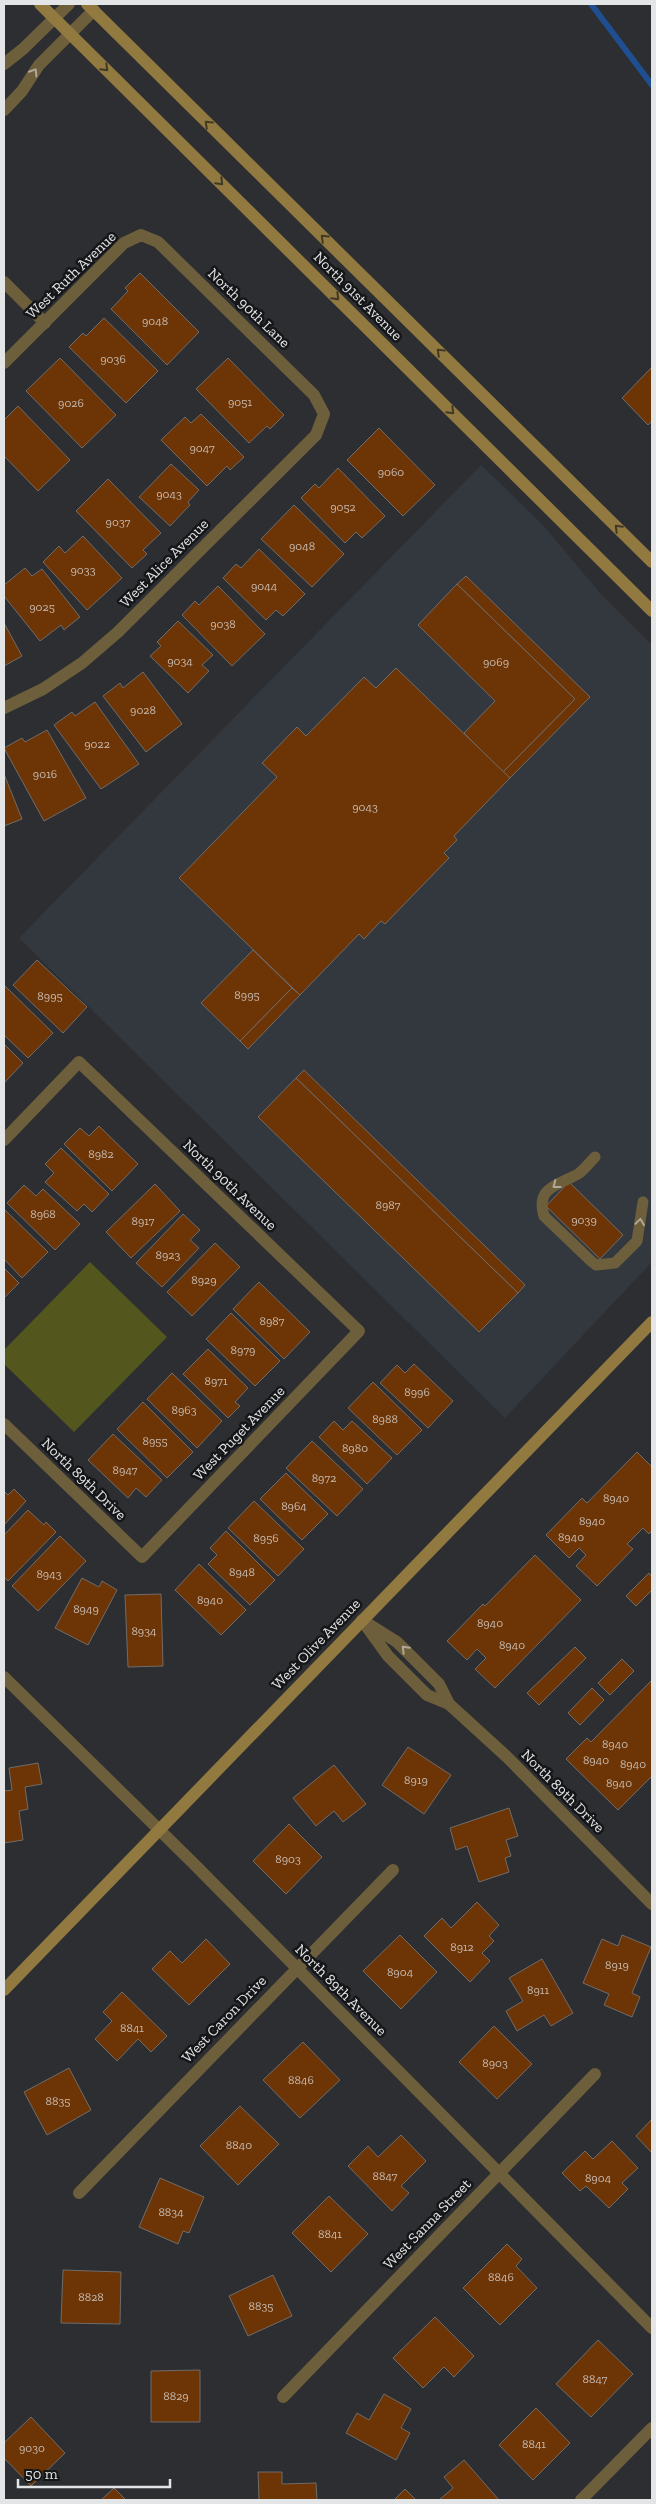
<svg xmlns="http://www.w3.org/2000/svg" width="656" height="2504" font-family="'Zilla Slab',serif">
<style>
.built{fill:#33383f}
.green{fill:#53561d}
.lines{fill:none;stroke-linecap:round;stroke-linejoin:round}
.stream{stroke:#1f4f90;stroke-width:6}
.building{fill:#6d3506;stroke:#706c6a}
.service{stroke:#6e5f3c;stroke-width:11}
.minor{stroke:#6e5f3c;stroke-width:12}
.secondary{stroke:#917940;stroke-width:12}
.oneway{stroke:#403926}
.oneway2{stroke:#afa99a}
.labels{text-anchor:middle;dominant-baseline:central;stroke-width:5;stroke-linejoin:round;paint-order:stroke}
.number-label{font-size:12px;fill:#c6b9af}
.street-label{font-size:15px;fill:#e4e5e7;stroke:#151618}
</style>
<rect width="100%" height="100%" fill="#2c2e31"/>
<!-- built -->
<polygon class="built" points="481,465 543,525 600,593 652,645 652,1262 505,1418 19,938"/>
<!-- green -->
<polygon class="green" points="90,1262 167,1337 74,1432 4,1364 4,1350"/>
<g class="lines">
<!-- stream -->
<polyline class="stream" points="591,4 652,85"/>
</g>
<!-- building -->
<g class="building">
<polygon points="140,273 199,332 167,365 111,309 128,291 125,288"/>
<polygon points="104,318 158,371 126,403 69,347 83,333 86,336"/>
<polygon points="60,358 116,415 82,448 26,391"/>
<polygon points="228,358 284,415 270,429 267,426 249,443 196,389"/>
<polygon points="652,367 652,421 648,425 622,398"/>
<polygon points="18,406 70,460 38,491 4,456 4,420"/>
<polygon points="201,414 244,457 230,470 227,466 207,486 161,440 185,417 191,423"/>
<polygon points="379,428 435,485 403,516 347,460"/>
<polygon points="171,464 199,490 188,502 190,505 170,526 139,497"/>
<polygon points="338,468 385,516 362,538 356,532 345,543 301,498 315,484 319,488"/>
<polygon points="108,479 161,533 143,550 147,554 132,568 76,511"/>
<polygon points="294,505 344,554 312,587 261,539"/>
<polygon points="83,536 122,578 87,610 43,562 59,546 65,553"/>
<polygon points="259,549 305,594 283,616 276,610 266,620 223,578 236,564 241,568"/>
<polygon points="25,568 32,576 42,569 80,617 64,630 61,625 40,641 4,596 4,585"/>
<polygon points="466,576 590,697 510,778 503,772 575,699 457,584"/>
<polygon points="457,584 575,699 503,772 464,733 495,701 418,625"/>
<polygon points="218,586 265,634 232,666 182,615 195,601 199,605"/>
<polygon points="178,621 213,655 202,665 209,671 188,693 150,656 161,646 157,642"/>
<polygon points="4,623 22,656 4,666"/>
<polygon points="396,668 510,778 454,836 457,840 444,853 449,858 385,924 381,921 364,939 359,934 300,995 179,878 277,777 262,763 297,727 306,736 364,677 376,688"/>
<polygon points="143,672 182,724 146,752 103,696 120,683 123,688"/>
<polygon points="95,702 139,764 101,789 54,725 72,712 75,716"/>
<polygon points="47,730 86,798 44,821 4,748 22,738 25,742"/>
<polygon points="4,774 22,819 4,826"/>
<polygon points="253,950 292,988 240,1041 201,1003"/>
<polygon points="37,960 87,1007 63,1033 13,985"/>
<polygon points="4,985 53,1033 28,1058 4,1035"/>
<polygon points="292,988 300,995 248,1049 240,1041"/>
<polygon points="4,1044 23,1063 4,1083"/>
<polygon points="304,1070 525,1285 518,1293 296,1078"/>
<polygon points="296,1078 518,1293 479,1332 258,1117"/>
<polygon points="99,1126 138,1164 112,1191 64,1144 80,1128 89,1136"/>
<polygon points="61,1148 109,1194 92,1212 84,1204 77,1211 45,1182 54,1173 45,1164"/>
<polygon points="569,1182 623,1235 600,1259 546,1206"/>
<polygon points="155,1184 180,1211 131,1258 106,1232"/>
<polygon points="24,1185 36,1196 43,1189 80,1224 55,1250 7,1203"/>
<polygon points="4,1209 48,1252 22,1278 4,1259"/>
<polygon points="183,1214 200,1230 190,1240 199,1248 162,1287 136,1263"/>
<polygon points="215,1243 240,1267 192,1316 167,1292"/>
<polygon points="4,1268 19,1283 4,1298"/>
<polygon points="259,1282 310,1332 284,1359 233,1309"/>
<polygon points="231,1313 280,1361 255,1386 206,1339"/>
<polygon points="208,1349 248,1388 235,1402 240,1406 228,1418 183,1374"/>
<polygon points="414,1364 453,1401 428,1428 380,1383 397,1365 405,1373"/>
<polygon points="172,1373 222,1421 197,1448 147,1399"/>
<polygon points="373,1382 422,1430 397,1455 348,1408"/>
<polygon points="143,1402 193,1452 167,1478 117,1429"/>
<polygon points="334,1421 343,1430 352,1421 392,1458 367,1484 319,1437"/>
<polygon points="113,1434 162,1480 146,1497 136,1488 128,1498 88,1460"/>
<polygon points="312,1441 363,1489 337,1516 286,1468"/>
<polygon points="637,1452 652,1467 652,1530 649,1534 643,1528 627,1544 633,1549 597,1586 576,1566 586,1555 579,1548 569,1558 546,1535 582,1498 587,1503"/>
<polygon points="286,1473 328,1514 302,1540 260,1499"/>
<polygon points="14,1489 26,1501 4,1525 4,1491 8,1495"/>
<polygon points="254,1501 304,1549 278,1576 228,1528"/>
<polygon points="28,1510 44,1525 46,1522 56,1532 8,1581 4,1577 4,1535"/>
<polygon points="226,1531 275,1580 250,1605 208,1564 217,1555 210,1548"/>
<polygon points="60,1536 86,1561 38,1611 12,1586"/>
<polygon points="535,1555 581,1600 495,1688 475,1669 486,1658 477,1649 467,1660 447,1641 483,1604 485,1606"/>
<polygon points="199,1564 246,1610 221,1635 175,1590"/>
<polygon points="649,1573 652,1577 652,1590 636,1606 626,1596"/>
<polygon points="82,1578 99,1587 102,1581 117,1590 88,1645 55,1628"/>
<polygon points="161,1594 163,1666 128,1667 125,1595"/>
<polygon points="575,1647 586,1658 539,1705 527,1693"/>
<polygon points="622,1659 634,1671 610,1695 598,1683"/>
<polygon points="652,1680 652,1776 618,1810 566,1759 587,1738 591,1742"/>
<polygon points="592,1688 604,1700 580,1725 568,1713"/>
<polygon points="408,1747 451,1775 424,1814 382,1785"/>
<polygon points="38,1763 42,1784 25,1787 28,1809 19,1811 23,1840 4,1843 4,1791 12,1790 9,1768"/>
<polygon points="334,1765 366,1804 343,1822 334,1811 316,1826 293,1798"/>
<polygon points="509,1808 518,1836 506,1840 511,1856 505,1858 509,1872 479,1882 467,1846 456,1850 450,1828"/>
<polygon points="289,1824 322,1857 286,1894 253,1861"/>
<polygon points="477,1902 499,1925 489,1936 494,1941 482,1953 490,1961 470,1982 424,1936 442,1918 451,1928"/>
<polygon points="400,1935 437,1972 401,2009 363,1971"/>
<polygon points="622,1935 651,1947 632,1993 640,1997 632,2017 604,2005 609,1994 583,1983 602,1939 618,1946"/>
<polygon points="206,1939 230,1964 189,2005 152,1969 170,1951 182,1963"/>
<polygon points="542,1959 573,2013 551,2026 544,2015 517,2031 506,2011 523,2001 509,1978"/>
<polygon points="122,1992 167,2036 151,2052 138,2039 117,2061 95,2039 112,2021 103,2012"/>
<polygon points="494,2026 532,2064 497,2099 459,2062"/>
<polygon points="303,2042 340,2080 300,2118 263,2080"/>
<polygon points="69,2068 91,2110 47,2135 24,2092"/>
<polygon points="240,2106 279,2144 238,2185 200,2146"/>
<polygon points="652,2119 652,2153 636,2136"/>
<polygon points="401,2135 426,2161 401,2186 409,2193 392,2211 348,2166 368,2146 378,2157"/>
<polygon points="612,2141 638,2168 622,2183 628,2189 609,2208 586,2186 580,2191 562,2173 585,2151 593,2159"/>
<polygon points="160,2178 204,2197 189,2233 183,2231 178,2244 139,2227"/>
<polygon points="329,2196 368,2234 331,2272 292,2233"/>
<polygon points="507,2244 522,2259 516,2266 537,2288 500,2325 463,2288"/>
<polygon points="63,2270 121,2272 120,2324 61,2323"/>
<polygon points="273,2275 292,2316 248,2336 229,2296"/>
<polygon points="435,2317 474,2356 454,2377 444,2367 423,2388 393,2358"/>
<polygon points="598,2340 633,2374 591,2417 556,2384"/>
<polygon points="200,2370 200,2422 151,2422 151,2371"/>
<polygon points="384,2394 411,2409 401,2428 410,2433 396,2460 346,2433 357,2413 369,2420"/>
<polygon points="536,2408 570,2443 533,2480 499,2445"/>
<polygon points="31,2417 65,2453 31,2486 4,2458 4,2443"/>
<polygon points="464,2460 499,2500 439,2500 453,2488 444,2477"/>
<polygon points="258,2472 282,2472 282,2484 316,2483 317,2500 259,2500"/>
<polygon points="114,2488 126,2500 101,2500"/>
<polygon points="405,2489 416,2500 394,2500"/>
</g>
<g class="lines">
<!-- service -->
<path class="service" d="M595,1157C590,1162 584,1170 578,1174C559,1185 535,1187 544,1216L591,1261L596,1265L615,1263L637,1241L643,1202"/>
<!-- minor -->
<g class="minor">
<polyline points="4,64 23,49 69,4"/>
<polyline points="4,110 22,91 39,65 94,10"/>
<polyline points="4,282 45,323"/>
<polyline points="4,363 124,243 141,235 158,242 314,395 324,414 316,435 118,632 82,663 43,689 4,708"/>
<polyline points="4,1140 79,1062 359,1331 142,1557 4,1424"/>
<polyline points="362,1620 397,1642 439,1684 449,1704 507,1757 652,1904"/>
<polyline points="367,1627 388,1656 427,1695 449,1704"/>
<polyline points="4,1677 194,1864 652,2328"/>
<polyline points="79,2193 393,1870"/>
<polyline points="283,2397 595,2074"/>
<polyline points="581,2500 652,2428"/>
</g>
<!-- secondary -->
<g class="secondary">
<polyline points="40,4 652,611"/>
<polyline points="87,4 652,562"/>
<polyline points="4,1990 652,1322"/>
</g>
</g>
<!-- one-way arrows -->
<defs><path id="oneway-chevron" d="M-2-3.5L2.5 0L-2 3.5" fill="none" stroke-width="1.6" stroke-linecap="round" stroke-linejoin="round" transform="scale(1.25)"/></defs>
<g class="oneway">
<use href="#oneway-chevron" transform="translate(105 68) rotate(45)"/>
<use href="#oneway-chevron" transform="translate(208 124) rotate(-136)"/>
<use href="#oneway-chevron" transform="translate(220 182) rotate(45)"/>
<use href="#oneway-chevron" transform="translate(324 238) rotate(-136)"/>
<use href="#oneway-chevron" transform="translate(336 297) rotate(45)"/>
<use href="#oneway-chevron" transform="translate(440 352) rotate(-136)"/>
<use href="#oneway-chevron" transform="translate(451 411) rotate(45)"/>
<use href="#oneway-chevron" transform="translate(618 528) rotate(-135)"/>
</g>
<g class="oneway2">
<use href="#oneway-chevron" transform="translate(34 72) rotate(-58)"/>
<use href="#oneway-chevron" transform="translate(556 1185) rotate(143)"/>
<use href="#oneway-chevron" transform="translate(640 1222) rotate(-82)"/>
<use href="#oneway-chevron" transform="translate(405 1649) rotate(-135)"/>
</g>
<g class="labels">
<!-- number labels -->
<g class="number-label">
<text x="155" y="321">9048</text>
<text x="113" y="359">9036</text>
<text x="240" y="402">9051</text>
<text x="71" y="403">9026</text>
<text x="202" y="448">9047</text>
<text x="391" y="472">9060</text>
<text x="169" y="494">9043</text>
<text x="343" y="507">9052</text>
<text x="118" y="522">9037</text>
<text x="302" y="546">9048</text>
<text x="83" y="570">9033</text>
<text x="264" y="586">9044</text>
<text x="42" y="607">9025</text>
<text x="223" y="624">9038</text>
<text x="180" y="661">9034</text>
<text x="496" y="662">9069</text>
<text x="143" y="710">9028</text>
<text x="97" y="744">9022</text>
<text x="45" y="774">9016</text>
<text x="365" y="807">9043</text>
<text x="247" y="995">8995</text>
<text x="50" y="996">8995</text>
<text x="101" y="1154">8982</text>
<text x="388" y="1205">8987</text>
<text x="43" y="1214">8968</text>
<text x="584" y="1220">9039</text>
<text x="143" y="1221">8917</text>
<text x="168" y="1255">8923</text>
<text x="204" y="1280">8929</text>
<text x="272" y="1321">8987</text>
<text x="243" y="1350">8979</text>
<text x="216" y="1381">8971</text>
<text x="417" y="1392">8996</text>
<text x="184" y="1410">8963</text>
<text x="385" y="1419">8988</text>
<text x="155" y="1441">8955</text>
<text x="355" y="1448">8980</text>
<text x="125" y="1470">8947</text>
<text x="324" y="1478">8972</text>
<text x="616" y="1498">8940</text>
<text x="294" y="1506">8964</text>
<text x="592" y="1521">8940</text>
<text x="571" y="1537">8940</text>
<text x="266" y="1538">8956</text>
<text x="242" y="1572">8948</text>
<text x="49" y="1574">8943</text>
<text x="210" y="1600">8940</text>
<text x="86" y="1609">8949</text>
<text x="490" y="1623">8940</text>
<text x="144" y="1631">8934</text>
<text x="512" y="1645">8940</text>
<text x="615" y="1744">8940</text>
<text x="596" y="1760">8940</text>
<text x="633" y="1764">8940</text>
<text x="416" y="1780">8919</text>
<text x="619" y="1783">8940</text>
<text x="288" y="1859">8903</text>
<text x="462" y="1947">8912</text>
<text x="617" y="1965">8919</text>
<text x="400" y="1972">8904</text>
<text x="538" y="1990">8911</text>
<text x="132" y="2028">8841</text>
<text x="495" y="2063">8903</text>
<text x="301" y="2080">8846</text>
<text x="58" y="2101">8835</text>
<text x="239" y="2145">8840</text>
<text x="385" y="2176">8847</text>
<text x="598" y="2178">8904</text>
<text x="171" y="2212">8834</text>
<text x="330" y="2234">8841</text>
<text x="501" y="2277">8846</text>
<text x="91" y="2297">8828</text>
<text x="261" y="2306">8835</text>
<text x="595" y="2379">8847</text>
<text x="176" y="2396">8829</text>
<text x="534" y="2444">8841</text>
<text x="32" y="2448">9030</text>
</g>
<!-- street labels -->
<g class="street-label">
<text transform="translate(71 275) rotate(-44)">West Ruth Avenue</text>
<text transform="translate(358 296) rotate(45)">North 91st Avenue</text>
<text transform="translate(249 308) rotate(44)">North 90th Lane</text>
<text transform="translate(164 563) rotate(-45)">West Alice Avenue</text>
<text transform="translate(230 1185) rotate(44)">North 90th Avenue</text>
<text transform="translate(239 1433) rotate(-46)">West Puget Avenue</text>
<text transform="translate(84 1479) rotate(44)">North 89th Drive</text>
<text transform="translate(316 1644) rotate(-46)">West Olive Avenue</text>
<text transform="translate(563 1791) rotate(45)">North 89th Drive</text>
<text transform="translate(341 1990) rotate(45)">North 89th Avenue</text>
<text transform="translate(224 2019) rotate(-46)">West Caron Drive</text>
<text transform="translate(427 2224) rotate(-46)">West Sanna Street</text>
</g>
</g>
<!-- border -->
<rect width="656" height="2504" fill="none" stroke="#e4e5e7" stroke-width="10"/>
<!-- scale -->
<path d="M18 2479v8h152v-8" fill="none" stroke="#e4e5e7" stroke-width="2.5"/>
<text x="25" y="2479" font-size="15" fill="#e4e5e7" stroke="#151618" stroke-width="4" paint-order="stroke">50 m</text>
</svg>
